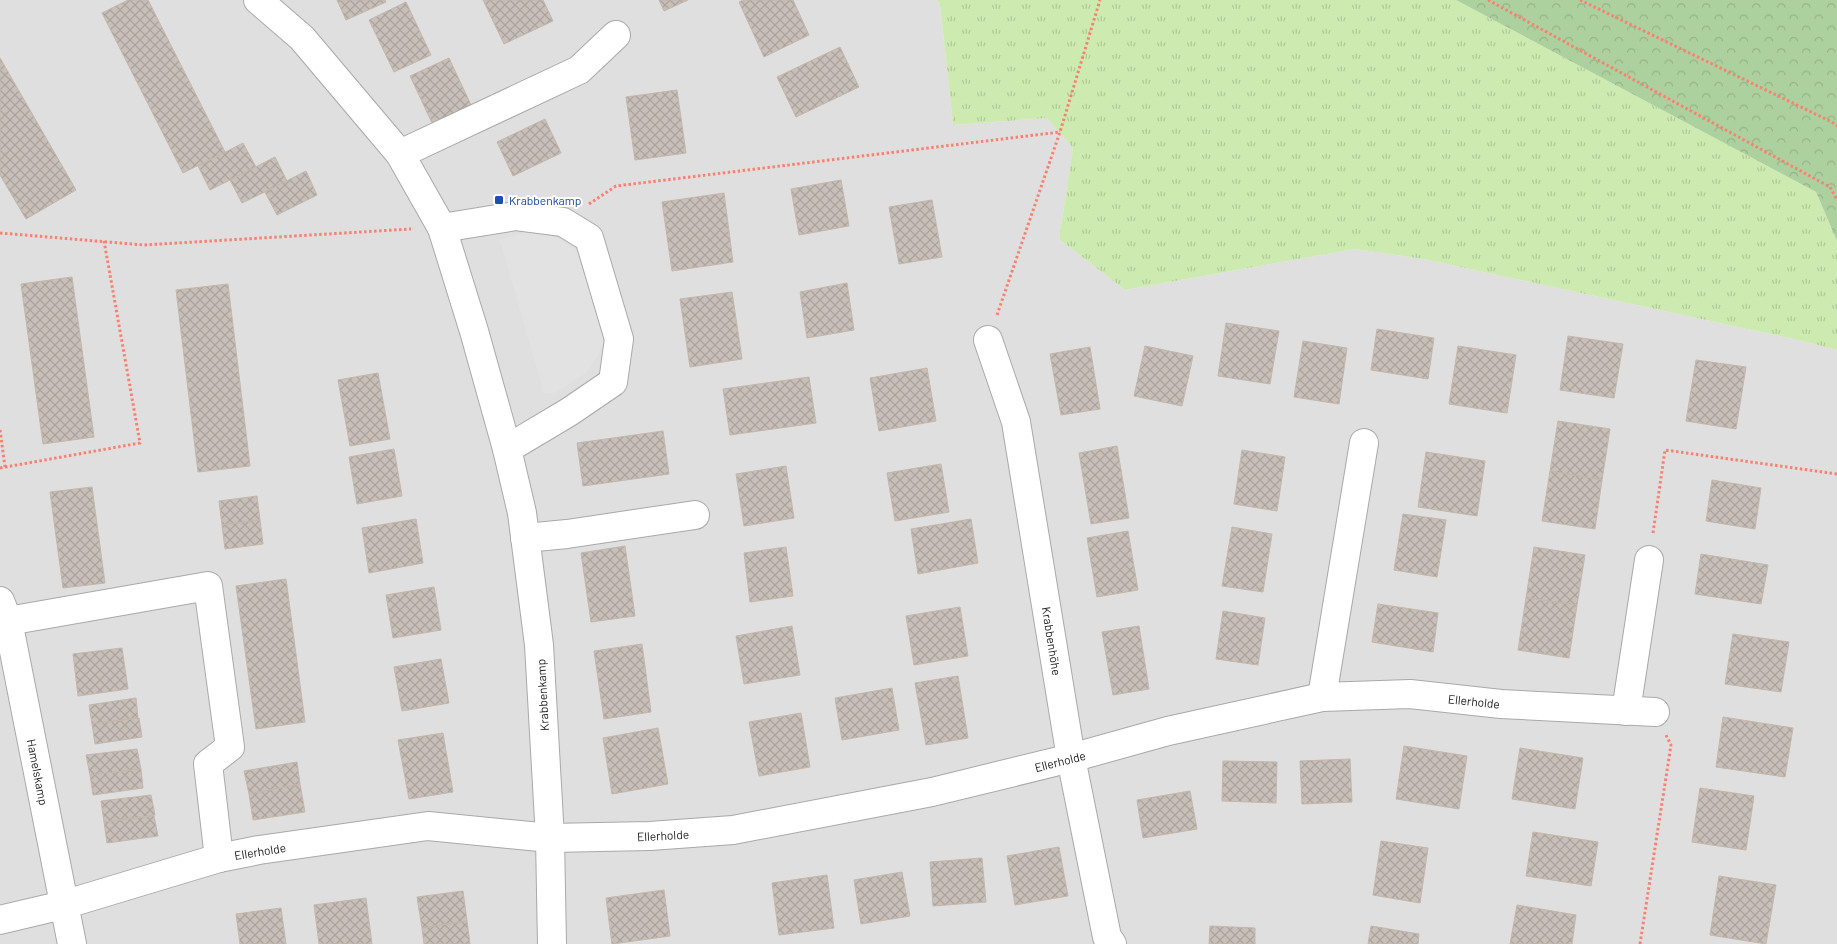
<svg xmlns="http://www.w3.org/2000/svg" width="1837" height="944" font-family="Barlow,sans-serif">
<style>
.residential{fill:#e0dfdf}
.grass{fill:url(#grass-tufts)}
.forest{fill:url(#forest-crowns)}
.parking{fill:#e2e2e2}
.building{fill:url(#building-cross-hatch);stroke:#c4b6ab}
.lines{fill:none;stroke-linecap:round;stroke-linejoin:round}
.minor-casing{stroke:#a9a9a9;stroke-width:30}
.path{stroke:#fa8072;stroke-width:3;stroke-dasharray:2.5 2.5;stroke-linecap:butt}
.minor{stroke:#fff;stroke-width:28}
.transit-dot{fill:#1a4fb4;stroke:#fff;stroke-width:2}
.labels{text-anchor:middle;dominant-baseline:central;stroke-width:4;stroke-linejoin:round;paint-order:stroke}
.transit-label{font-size:12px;fill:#164399;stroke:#fff;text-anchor:start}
.street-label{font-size:12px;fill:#222;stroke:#fff}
</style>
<defs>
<pattern id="grass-tufts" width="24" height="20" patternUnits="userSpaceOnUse" patternTransform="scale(1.25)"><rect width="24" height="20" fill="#cdebb0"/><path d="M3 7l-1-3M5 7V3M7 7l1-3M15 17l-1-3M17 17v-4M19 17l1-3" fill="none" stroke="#b0c997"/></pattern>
<pattern id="forest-crowns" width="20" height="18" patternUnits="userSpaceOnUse" patternTransform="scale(1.25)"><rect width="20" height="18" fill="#add19e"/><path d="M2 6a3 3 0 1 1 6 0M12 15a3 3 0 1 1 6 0" fill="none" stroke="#95b388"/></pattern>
<pattern id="building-cross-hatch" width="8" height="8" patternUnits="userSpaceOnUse" patternTransform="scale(1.25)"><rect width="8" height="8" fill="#c7bfb8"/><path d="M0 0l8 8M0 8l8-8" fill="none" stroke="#aba49e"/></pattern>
</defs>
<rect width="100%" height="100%" fill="#f2efe9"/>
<!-- residential -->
<polygon class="residential" points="0,0 936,0 940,4 953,125 1047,118 1073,148 1059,239 1125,290 1355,249 1423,259 1798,340 1837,350 1837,944 0,944"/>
<!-- grass -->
<polygon class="grass" points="936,0 1456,0 1816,192 1837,241 1837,350 1798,340 1423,259 1355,249 1125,290 1059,239 1073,148 1047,118 953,125 940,4"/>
<!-- forest -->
<polygon class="forest" points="1456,0 1837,0 1837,241 1816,192"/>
<!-- parking -->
<polygon class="parking" points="532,230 555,237 581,253 605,339 597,357 586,373 555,393 544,393 500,240"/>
<!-- building -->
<g class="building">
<polygon points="128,0 148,0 225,152 183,173 102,13"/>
<polygon points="337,0 385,0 386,2 346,20"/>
<polygon points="483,0 543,0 553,21 504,44"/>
<polygon points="659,0 688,0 664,11"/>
<polygon points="743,0 793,0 809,35 764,57 739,2"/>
<polygon points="406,2 431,55 394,72 369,20"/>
<polygon points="840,47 859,87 796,117 777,77"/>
<polygon points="0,58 76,190 26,219 0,175"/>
<polygon points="449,58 472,107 433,125 410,76"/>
<polygon points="677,90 686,153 635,160 626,97"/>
<polygon points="545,119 561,153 513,176 497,142"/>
<polygon points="243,143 256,167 210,190 198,166"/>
<polygon points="275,157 287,181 242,203 230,180"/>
<polygon points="306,171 317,195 277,215 265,192"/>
<polygon points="841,180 849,226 799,235 791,189"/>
<polygon points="724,193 733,262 672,271 662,202"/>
<polygon points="932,200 942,257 899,264 889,207"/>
<polygon points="72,277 94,437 43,444 21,284"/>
<polygon points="847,283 854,330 807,338 800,292"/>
<polygon points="228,284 250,466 198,472 176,290"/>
<polygon points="732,292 742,359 690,367 680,299"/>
<polygon points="1226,323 1279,331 1270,384 1218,376"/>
<polygon points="1377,329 1434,338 1428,379 1371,370"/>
<polygon points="1568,336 1623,344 1614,398 1560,390"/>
<polygon points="1303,341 1347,348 1339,404 1294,397"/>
<polygon points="1145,346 1193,356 1182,406 1134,396"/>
<polygon points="1458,346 1516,355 1507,413 1449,404"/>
<polygon points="1090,347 1100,409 1061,415 1050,354"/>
<polygon points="1696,360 1746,367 1736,429 1686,421"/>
<polygon points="927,368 936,421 879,431 870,378"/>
<polygon points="378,373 390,439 350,446 338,380"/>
<polygon points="809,377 816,423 730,435 723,389"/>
<polygon points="1558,421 1610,429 1602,480 1550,471"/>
<polygon points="663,431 669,474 583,486 577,443"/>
<polygon points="1117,446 1129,518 1091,524 1079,453"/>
<polygon points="394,449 402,496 357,504 349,457"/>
<polygon points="1242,450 1285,457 1277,511 1234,504"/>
<polygon points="1426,452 1485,461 1477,516 1418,507"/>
<polygon points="941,464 949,512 895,521 887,473"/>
<polygon points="786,466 794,518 744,526 736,474"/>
<polygon points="1550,471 1602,480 1595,529 1542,521"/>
<polygon points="1712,480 1761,488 1755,529 1706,521"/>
<polygon points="92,487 105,583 63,588 50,492"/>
<polygon points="257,496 260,520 222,525 219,501"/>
<polygon points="1403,514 1446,520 1437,577 1394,570"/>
<polygon points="416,519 423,563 369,573 362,528"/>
<polygon points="971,519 978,563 918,574 911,529"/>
<polygon points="260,520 263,544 225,549 222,525"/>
<polygon points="1232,527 1272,534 1263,592 1222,586"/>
<polygon points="1128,531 1138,590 1097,597 1087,538"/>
<polygon points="625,546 635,616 591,622 581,553"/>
<polygon points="786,547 793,596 750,602 744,553"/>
<polygon points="1534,547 1585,555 1577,605 1526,598"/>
<polygon points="1701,554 1768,565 1761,604 1695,594"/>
<polygon points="286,579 305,722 256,729 236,586"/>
<polygon points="434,587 441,630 393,638 386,595"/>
<polygon points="1526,598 1577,605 1569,658 1518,650"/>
<polygon points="1378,604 1438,613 1433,652 1372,642"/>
<polygon points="960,607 968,656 914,665 906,616"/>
<polygon points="1223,611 1265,618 1258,665 1216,659"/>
<polygon points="792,626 800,675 744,684 736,636"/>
<polygon points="1139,626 1149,689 1113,695 1102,632"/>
<polygon points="1733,634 1789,642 1781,692 1725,684"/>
<polygon points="642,644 651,712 604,719 594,651"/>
<polygon points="122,648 128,689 78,696 73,654"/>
<polygon points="441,659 449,703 402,711 394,667"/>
<polygon points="958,676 968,738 926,745 915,683"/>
<polygon points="892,688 899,730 842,740 835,698"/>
<polygon points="136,698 138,718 92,724 89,705"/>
<polygon points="801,713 810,767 759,776 749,722"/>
<polygon points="1723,717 1793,728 1785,777 1716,767"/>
<polygon points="139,718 142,737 95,744 92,724"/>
<polygon points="658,728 668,784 612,794 603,738"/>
<polygon points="443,733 453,792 409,799 398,740"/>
<polygon points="1404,746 1467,756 1459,809 1396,799"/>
<polygon points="1520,748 1583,758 1575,809 1512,799"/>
<polygon points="137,749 141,769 90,775 86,755"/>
<polygon points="1350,759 1352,802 1302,804 1300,761"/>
<polygon points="1223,761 1277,762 1276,803 1222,801"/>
<polygon points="297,762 300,784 249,794 244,771"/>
<polygon points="141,769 143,788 93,795 90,775"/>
<polygon points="300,784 305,812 253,820 249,794"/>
<polygon points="1700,788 1754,796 1746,850 1692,842"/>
<polygon points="1190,791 1197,829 1143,838 1137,800"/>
<polygon points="151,795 155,815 104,822 101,801"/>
<polygon points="154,816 158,836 107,843 104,822"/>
<polygon points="1533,832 1598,842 1591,886 1526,876"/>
<polygon points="1381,841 1428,848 1420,903 1373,895"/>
<polygon points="1059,847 1068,896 1015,905 1007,856"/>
<polygon points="982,858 986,902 933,906 930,862"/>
<polygon points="902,872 910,916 861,924 854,880"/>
<polygon points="827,875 834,928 779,935 772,883"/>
<polygon points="1719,876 1776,885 1766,944 1710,935"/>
<polygon points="664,890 670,936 612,944 606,898"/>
<polygon points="463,891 467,921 422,928 417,897"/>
<polygon points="366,898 372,944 319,944 314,905"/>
<polygon points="1517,905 1576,915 1572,944 1510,944"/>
<polygon points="281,908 286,944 240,944 236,914"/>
<polygon points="467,921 470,944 424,944 422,928"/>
<polygon points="1210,926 1255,928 1255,944 1209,944"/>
<polygon points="1371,926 1419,934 1418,944 1368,944"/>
</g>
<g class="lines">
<defs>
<g id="minor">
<polyline points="258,0 302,38 400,154 442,228 474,331 507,449 522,513 539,645 550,838 552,944"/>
<polyline points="400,154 579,70 616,35"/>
<polyline points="442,228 516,216 563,222 589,238 619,339 613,382 569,412 507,449"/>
<polyline points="988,340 1016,422 1071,758 1107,937 1112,944"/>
<polyline points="525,538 567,534 695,515"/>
<polyline points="0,601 8,621 72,944"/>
<polyline points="8,621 208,586 230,747 208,764 219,858"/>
<polyline points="1322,697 1364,443"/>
<polyline points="1626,711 1649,560"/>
<polyline points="0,920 63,905 219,858 259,850 428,826 550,838 650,836 733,830 932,792 1071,758 1168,731 1322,697 1410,694 1501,704 1655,712"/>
</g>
</defs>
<!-- minor casing -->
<use href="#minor" class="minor-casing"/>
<!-- path -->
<g class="path">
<polyline points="1488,0 1830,187 1837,200"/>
<polyline points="1580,0 1832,122 1837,126"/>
<polyline points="589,204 616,186 1060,132"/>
<polyline points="0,233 144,245 411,229"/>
<polyline points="997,315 1060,132 1100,0"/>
<polyline points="0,430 5,467"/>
<polyline points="0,468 140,443 104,241"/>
<polyline points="1653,533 1665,450 1837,474"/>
<polyline points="1640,944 1671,745 1666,735"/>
</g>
<!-- minor -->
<use href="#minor" class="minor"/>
</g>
<!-- markers -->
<rect class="transit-dot" x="494" y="195" width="10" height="10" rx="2.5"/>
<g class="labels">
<!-- transit labels -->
<g class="transit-label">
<text x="509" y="200">Krabbenkamp</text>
</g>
<!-- street labels -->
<g class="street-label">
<text transform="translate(1052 641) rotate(81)">Krabbenhöhe</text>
<text transform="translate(542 695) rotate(-93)">Krabbenkamp</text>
<text transform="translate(1474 701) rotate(6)">Ellerholde</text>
<text transform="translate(1060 761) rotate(-14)">Ellerholde</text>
<text transform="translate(38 772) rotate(79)">Hamelskamp</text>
<text transform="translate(663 835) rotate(-3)">Ellerholde</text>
<text transform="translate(260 851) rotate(-9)">Ellerholde</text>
</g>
</g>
</svg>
